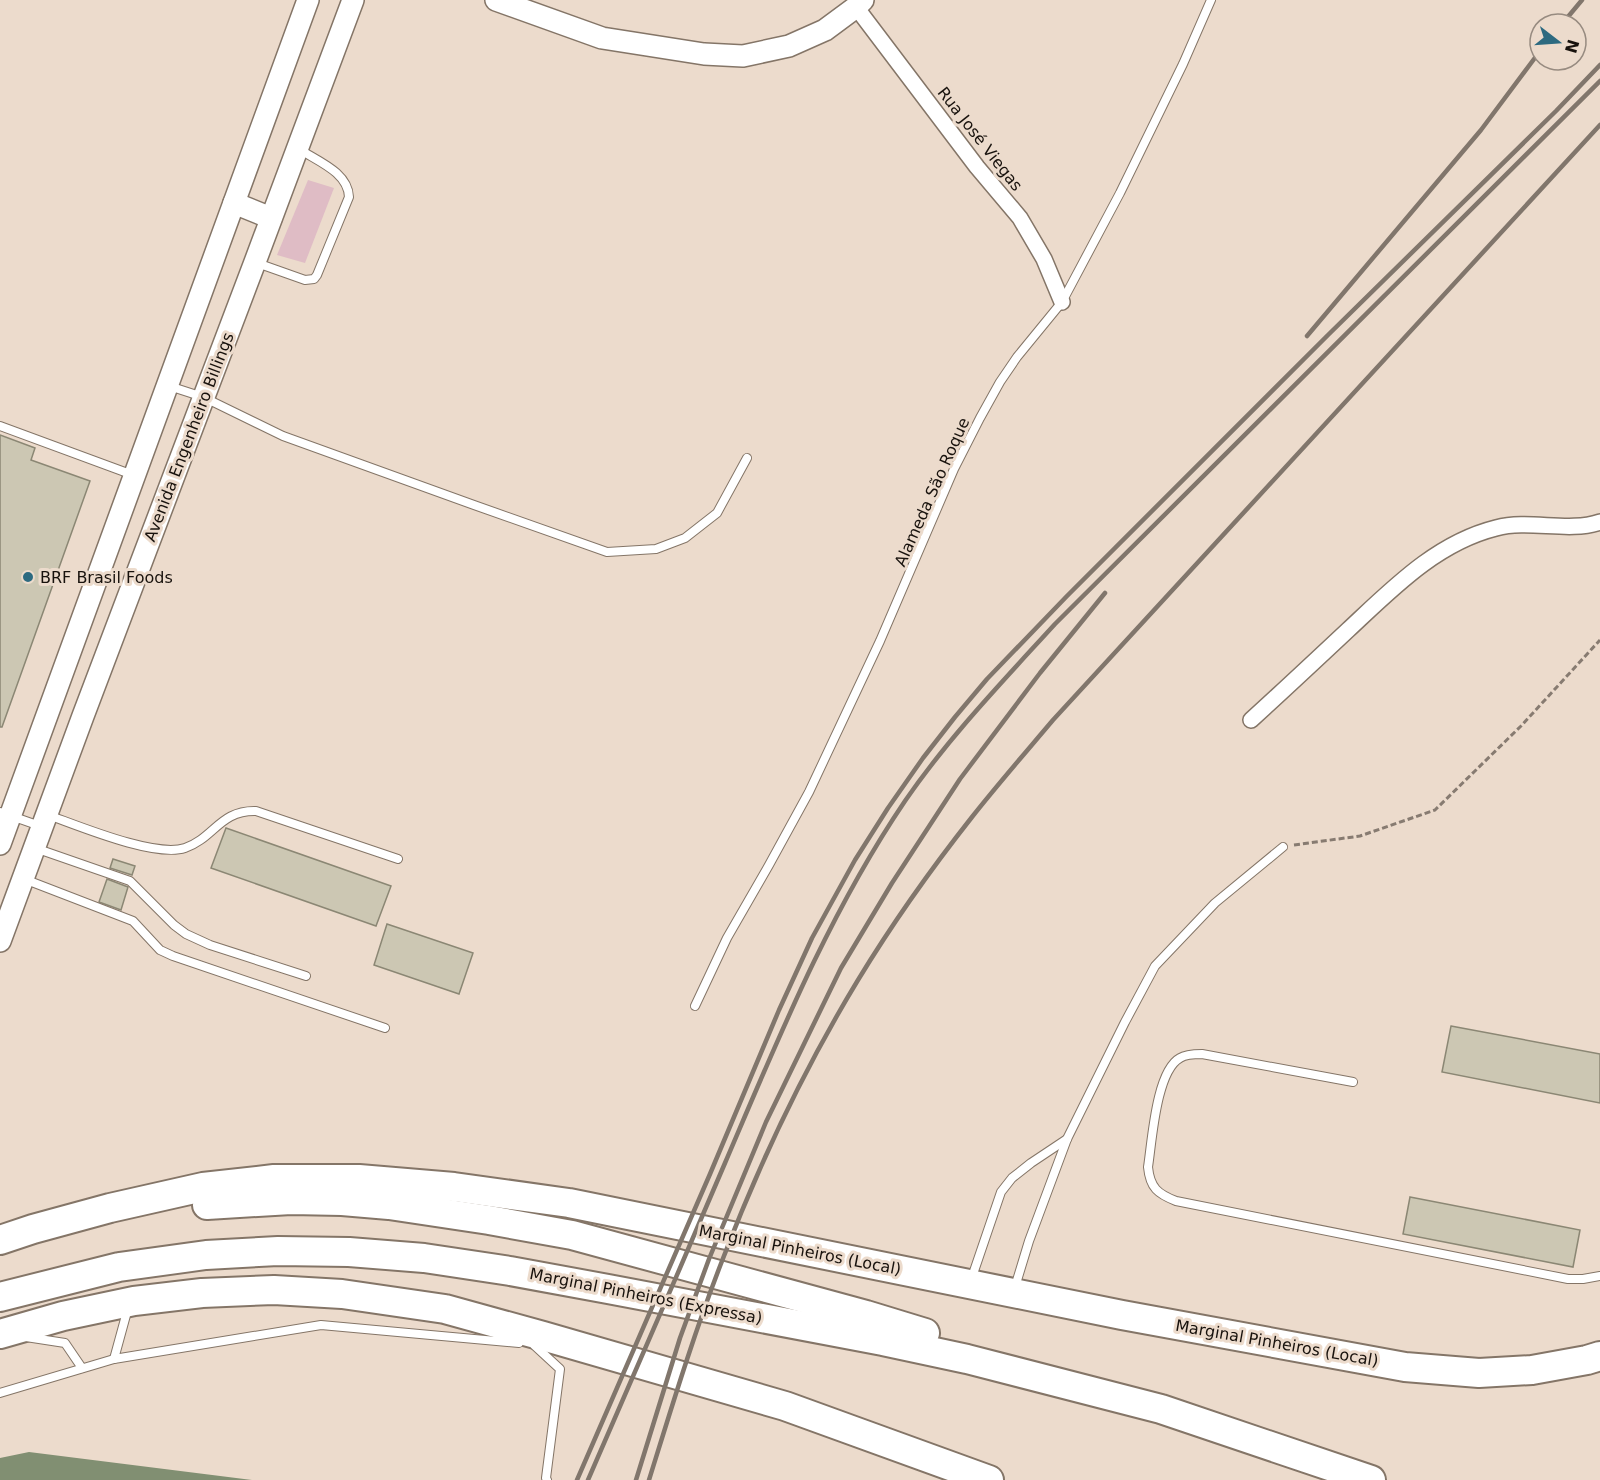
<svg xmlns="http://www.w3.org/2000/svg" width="1600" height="1480" font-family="'DejaVu Sans',sans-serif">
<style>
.green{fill:#dfbcc5}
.water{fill:#818f72}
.building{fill:#ccc7b3;stroke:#8b8774;stroke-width:1.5}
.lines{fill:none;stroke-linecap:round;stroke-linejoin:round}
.lane-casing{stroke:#847567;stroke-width:10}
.street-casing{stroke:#847567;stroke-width:18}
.secondary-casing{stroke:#847567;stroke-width:24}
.highway-casing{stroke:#847567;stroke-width:32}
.path{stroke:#877b71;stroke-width:3;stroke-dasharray:6 3;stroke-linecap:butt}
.lane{stroke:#fff;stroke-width:8}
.street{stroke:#fff;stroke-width:15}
.secondary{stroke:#fff;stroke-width:21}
.highway{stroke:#fff;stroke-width:28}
.rail{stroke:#81766c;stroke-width:4.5}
.poi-dot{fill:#2d6a80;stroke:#ecdbcc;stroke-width:2}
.labels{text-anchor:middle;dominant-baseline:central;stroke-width:6;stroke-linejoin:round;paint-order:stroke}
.street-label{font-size:16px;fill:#18120d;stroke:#ecdbcc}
.poi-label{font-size:16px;fill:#18120d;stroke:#ecdbcc;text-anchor:start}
</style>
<rect width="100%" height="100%" fill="#ecdbcc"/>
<!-- green -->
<polygon class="green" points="308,180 334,188 305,263 277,255"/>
<!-- water -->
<polygon class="water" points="29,1452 252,1480 253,1480 0,1480 0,1458"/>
<!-- building -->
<g class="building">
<polygon points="0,435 35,448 31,460 90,481 2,727 0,727"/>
<polygon points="226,828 391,886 376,926 211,868"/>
<polygon points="113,859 135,866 132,875 110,868"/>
<polygon points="107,879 128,887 121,910 99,902"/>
<polygon points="387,924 473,953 459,994 374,965"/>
<polygon points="1451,1026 1600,1054 1600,1103 1442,1072"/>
<polygon points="1410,1197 1580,1230 1573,1267 1403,1234"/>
</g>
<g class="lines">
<defs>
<g id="lane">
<path d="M257,263L305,280L314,279L317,275L349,197C348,172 317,161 299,149"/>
<polyline points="169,386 203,397 283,436 474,505 607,552 656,549 685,538 717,513 747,458"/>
<polyline points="0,426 133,475"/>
<polyline points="0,812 40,826"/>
<path d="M48,815C79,826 155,858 185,848C214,838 220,810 256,811L398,859"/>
<polyline points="35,848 130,881 174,925 186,934 210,945 306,976"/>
<polyline points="24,879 133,921 160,950 173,956 385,1028"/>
<polyline points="695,1006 727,938 769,865 809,792 880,641 954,469 980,418 1000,382 1017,357 1062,302 1120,193 1183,64 1211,0"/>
<path d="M1353,1082L1202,1054C1195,1054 1186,1054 1180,1058C1156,1071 1152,1142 1148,1167C1150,1188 1158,1194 1176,1201L1568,1279H1583L1600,1276"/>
<polyline points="971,1280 1001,1192 1012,1178 1031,1163 1067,1139"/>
<polyline points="1015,1287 1029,1241 1067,1139 1125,1022 1155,966 1215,903 1283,847"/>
<polyline points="26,1337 65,1343 82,1368"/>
<polyline points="534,1345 560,1369 546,1478 547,1480"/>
<polyline points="114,1359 128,1308"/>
<polyline points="0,1393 114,1359 321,1325 519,1343"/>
</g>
<g id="street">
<polyline points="856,7 977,167 1020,218 1044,259 1062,302"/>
<path d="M1251,720C1284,690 1316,660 1348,630C1392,589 1436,543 1496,528C1530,519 1568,533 1600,522"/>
</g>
<g id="secondary">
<polyline points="496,0 602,38 704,54 743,56 789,46 825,30 856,7 863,0"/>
<polyline points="234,203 271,218"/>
<polyline points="0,844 308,0"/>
<polyline points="0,941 83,716 255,262 353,0"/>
</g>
<g id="highway">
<polyline points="207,1205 291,1200 342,1201 389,1205 489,1220 572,1235 866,1315 925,1333"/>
<polyline points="0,1240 33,1229 110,1208 203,1187 274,1179 359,1179 454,1187 569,1203 1122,1315 1405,1367 1479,1373 1532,1370 1587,1360 1600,1356"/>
<polyline points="0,1297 119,1267 206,1255 278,1251 349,1252 424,1258 510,1271 608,1289 883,1341 967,1359 1161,1409 1371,1480"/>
<polyline points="0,1334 63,1316 134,1301 202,1293 274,1290 342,1294 445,1309 543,1336 785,1406 989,1480"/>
</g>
</defs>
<!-- lane casing -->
<use href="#lane" class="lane-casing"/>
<!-- street casing -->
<use href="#street" class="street-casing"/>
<!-- secondary casing -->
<use href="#secondary" class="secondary-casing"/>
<!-- highway casing -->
<use href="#highway" class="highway-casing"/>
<!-- path -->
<polyline class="path" points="1294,845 1360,836 1435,810 1521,726 1600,640"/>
<!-- lane -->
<use href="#lane" class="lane"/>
<!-- street -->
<use href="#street" class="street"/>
<!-- secondary -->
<use href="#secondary" class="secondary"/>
<!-- highway -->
<use href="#highway" class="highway"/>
<!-- rail -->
<g class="rail">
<polyline points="1562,24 1582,0"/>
<polyline points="1307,336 1481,130 1540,51"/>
<polyline points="577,1480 710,1174 779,1010 812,938 855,860 888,808 923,758 955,717 987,679 1067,596 1328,335 1556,111 1600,65"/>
<path d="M588,1480C634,1374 680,1269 725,1163C778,1039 829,913 905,801C949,737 1003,681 1055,624L1600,81"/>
<polyline points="636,1480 680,1338 709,1259 766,1122 841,968 892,883 960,779 1040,673 1105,593"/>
<path d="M649,1480C672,1406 694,1333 722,1261C759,1164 804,1069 858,980C892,924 931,869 972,817C998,784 1026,752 1053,720L1600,125"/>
</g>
</g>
<!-- markers -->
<circle class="poi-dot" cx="28" cy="577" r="6"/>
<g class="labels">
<!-- street labels -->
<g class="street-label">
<text transform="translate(980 139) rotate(52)">Rua José Viegas</text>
<text transform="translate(189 437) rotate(-69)">Avenida Engenheiro Billings</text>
<text transform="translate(932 492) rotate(-66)">Alameda São Roque</text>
<text transform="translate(800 1250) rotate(11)">Marginal Pinheiros (Local)</text>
<text transform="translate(646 1296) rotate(11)">Marginal Pinheiros (Expressa)</text>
<text transform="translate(1277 1343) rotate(10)">Marginal Pinheiros (Local)</text>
</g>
<!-- poi labels -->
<g class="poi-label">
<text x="40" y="577">BRF Brasil Foods</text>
</g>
</g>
<!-- north arrow -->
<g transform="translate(1558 42) rotate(107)"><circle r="28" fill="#ecdbcc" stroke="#978b80" stroke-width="1.5"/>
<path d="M0-4.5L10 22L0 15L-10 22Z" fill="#2d6a80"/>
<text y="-9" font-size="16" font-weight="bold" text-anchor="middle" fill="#18120d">N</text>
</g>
</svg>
